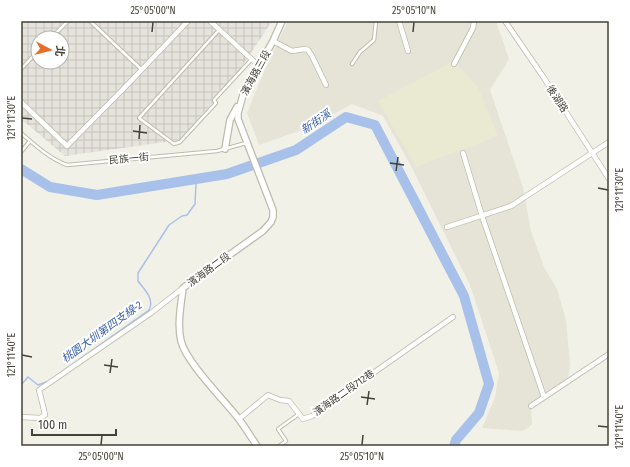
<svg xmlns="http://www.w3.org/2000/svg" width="630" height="467" font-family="'Fira Sans Condensed','Noto Sans TC',sans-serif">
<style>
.residential{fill:#e6e4d6}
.industrial{fill:url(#industrial-grid);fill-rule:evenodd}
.education{fill:#eae9d2}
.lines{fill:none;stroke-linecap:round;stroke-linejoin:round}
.stream{stroke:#a8c1ea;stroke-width:1.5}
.river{stroke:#a8c1ea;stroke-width:10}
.service-casing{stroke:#bdbbab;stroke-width:4.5}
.minor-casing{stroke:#bdbbab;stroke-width:6}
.tertiary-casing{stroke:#bdbbab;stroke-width:8}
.service{stroke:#fff;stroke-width:2.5}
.minor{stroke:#fff;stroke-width:4.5}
.tertiary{stroke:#fff;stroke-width:5.5}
.ticks{fill:none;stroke:#454237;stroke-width:1.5}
.labels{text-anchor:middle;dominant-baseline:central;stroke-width:4;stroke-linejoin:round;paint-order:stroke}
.street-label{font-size:10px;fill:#454237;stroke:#fff}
.water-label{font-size:11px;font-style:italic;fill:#3861a8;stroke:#fff}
.neatline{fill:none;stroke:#454237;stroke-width:1.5}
.ticks-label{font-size:10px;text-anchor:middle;fill:#454237}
</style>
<defs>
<pattern id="industrial-grid" width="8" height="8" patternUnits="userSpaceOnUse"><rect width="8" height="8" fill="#e5e3dc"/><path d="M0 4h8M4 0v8" fill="none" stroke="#c6c4bd"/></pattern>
</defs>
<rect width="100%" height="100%" fill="#f2f1e7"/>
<!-- residential -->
<polygon class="residential" points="288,21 496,21 509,59 490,90 523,187 531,231 544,267 557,289 566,320 570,364 567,386 531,409 532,425 522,431 482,428 495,398 499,373 470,285 411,166 383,116 352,104 310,127 259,145 247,113 266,67"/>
<!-- industrial -->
<path class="industrial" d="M21,21H272L235,77L180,140L65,156L21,119ZM38,38H62V62H38Z"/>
<!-- education -->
<polygon class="education" points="454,61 478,87 498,136 416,167 378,101"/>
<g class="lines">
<!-- stream -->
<g class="stream">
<path d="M63,371L149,310C155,299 144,289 138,281V273L169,225L182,216L187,215L195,204L196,184"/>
<polyline points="21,385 28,377 38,385 46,382"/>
</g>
<!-- river -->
<polyline class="river" points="21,169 50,187 97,195 227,174 296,150 346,117 375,125 464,296 489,384 479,413 456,440 454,446"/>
<defs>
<g id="service">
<polyline points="90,21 142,70"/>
<polyline points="219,30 139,118 174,144 180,142 216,103 214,100 251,60"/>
<polyline points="51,38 68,21"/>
<polyline points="352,64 360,52 374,40 376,21"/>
<polyline points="21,69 38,51"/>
<path d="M21,133C36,146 49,158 67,165L217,151L246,143"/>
<polyline points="21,152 30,141"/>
<polyline points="279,446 286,441 278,429 299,414"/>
</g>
<g id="minor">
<polyline points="210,21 259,66"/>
<polyline points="399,21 408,51"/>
<polyline points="505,21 544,78 609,179"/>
<polyline points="273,41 292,51 305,49 308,50 312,56 326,85"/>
<polyline points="454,64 473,28 474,21"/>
<polyline points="21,102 67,146 132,80 188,21"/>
<polyline points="463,153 482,216 544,397"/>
<polyline points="447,227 511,206 609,142"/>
<polyline points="531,406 609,354"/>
<polyline points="21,417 40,418 45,415 44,410 39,390 151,313 183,288"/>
<polyline points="239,419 268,395 280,400 289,401 303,419 312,416 453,317"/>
</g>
<g id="tertiary">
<polyline points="225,149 230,120 237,107"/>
<path d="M257,446C251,437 245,427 238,418C224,400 186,362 181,341C177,324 181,305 183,288L263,231L271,222L273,217V210L238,119V113L243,95L273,41L282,21"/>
</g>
</defs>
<!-- service casing -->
<use href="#service" class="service-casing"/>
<!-- minor casing -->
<use href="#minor" class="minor-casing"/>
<!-- tertiary casing -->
<use href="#tertiary" class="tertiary-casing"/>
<!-- service -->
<use href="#service" class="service"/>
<!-- minor -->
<use href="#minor" class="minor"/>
<!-- tertiary -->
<use href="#tertiary" class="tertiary"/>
</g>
<!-- ticks -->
<path class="ticks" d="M152,32L153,22M413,32L414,22M22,118L32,119M133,131L147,133M139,139L140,125M390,163L404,165M396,171L398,157M598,188L608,190M22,355L32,357M104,365L118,367M110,373L112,359M361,397L375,399M367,405L369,391M598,426L608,427M101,445L102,435M362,445L363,435"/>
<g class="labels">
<!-- street labels -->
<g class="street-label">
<text transform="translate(256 73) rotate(-61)">濱海路三段</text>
<text transform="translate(557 99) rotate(57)">後湖路</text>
<text transform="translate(129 159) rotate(-5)">民族一街</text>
<text transform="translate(209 270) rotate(-36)">濱海路二段</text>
<text transform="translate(344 393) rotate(-35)">濱海路二段712巷</text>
</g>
<!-- water labels -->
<g class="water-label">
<text transform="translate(316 122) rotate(-34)">新街溪</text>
<text transform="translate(102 332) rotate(-36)">桃園大圳第四支線-2</text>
</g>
</g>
<!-- border -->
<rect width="630" height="467" fill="none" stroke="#ffffff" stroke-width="44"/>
<!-- north arrow -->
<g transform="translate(50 50) rotate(97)"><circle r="19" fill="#ffffff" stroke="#b5b3af"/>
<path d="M0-3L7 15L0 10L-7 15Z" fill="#e96e28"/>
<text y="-6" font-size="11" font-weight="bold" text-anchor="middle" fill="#454237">北</text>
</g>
<!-- scale -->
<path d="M32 429v6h84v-6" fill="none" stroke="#454237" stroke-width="2"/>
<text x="38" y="429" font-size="12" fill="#454237" stroke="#ffffff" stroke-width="3" paint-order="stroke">100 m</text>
<rect x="22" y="22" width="586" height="423" class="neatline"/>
<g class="ticks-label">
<text x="153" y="14">25°05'00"N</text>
<text x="414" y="14">25°05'10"N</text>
<text transform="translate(11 118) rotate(-90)" y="4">121°11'30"E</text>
<text transform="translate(619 190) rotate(-90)" y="4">121°11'30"E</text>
<text transform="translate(11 355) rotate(-90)" y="4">121°11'40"E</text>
<text transform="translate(619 427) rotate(-90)" y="4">121°11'40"E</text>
<text x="101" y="460">25°05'00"N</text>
<text x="362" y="460">25°05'10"N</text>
</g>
</svg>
